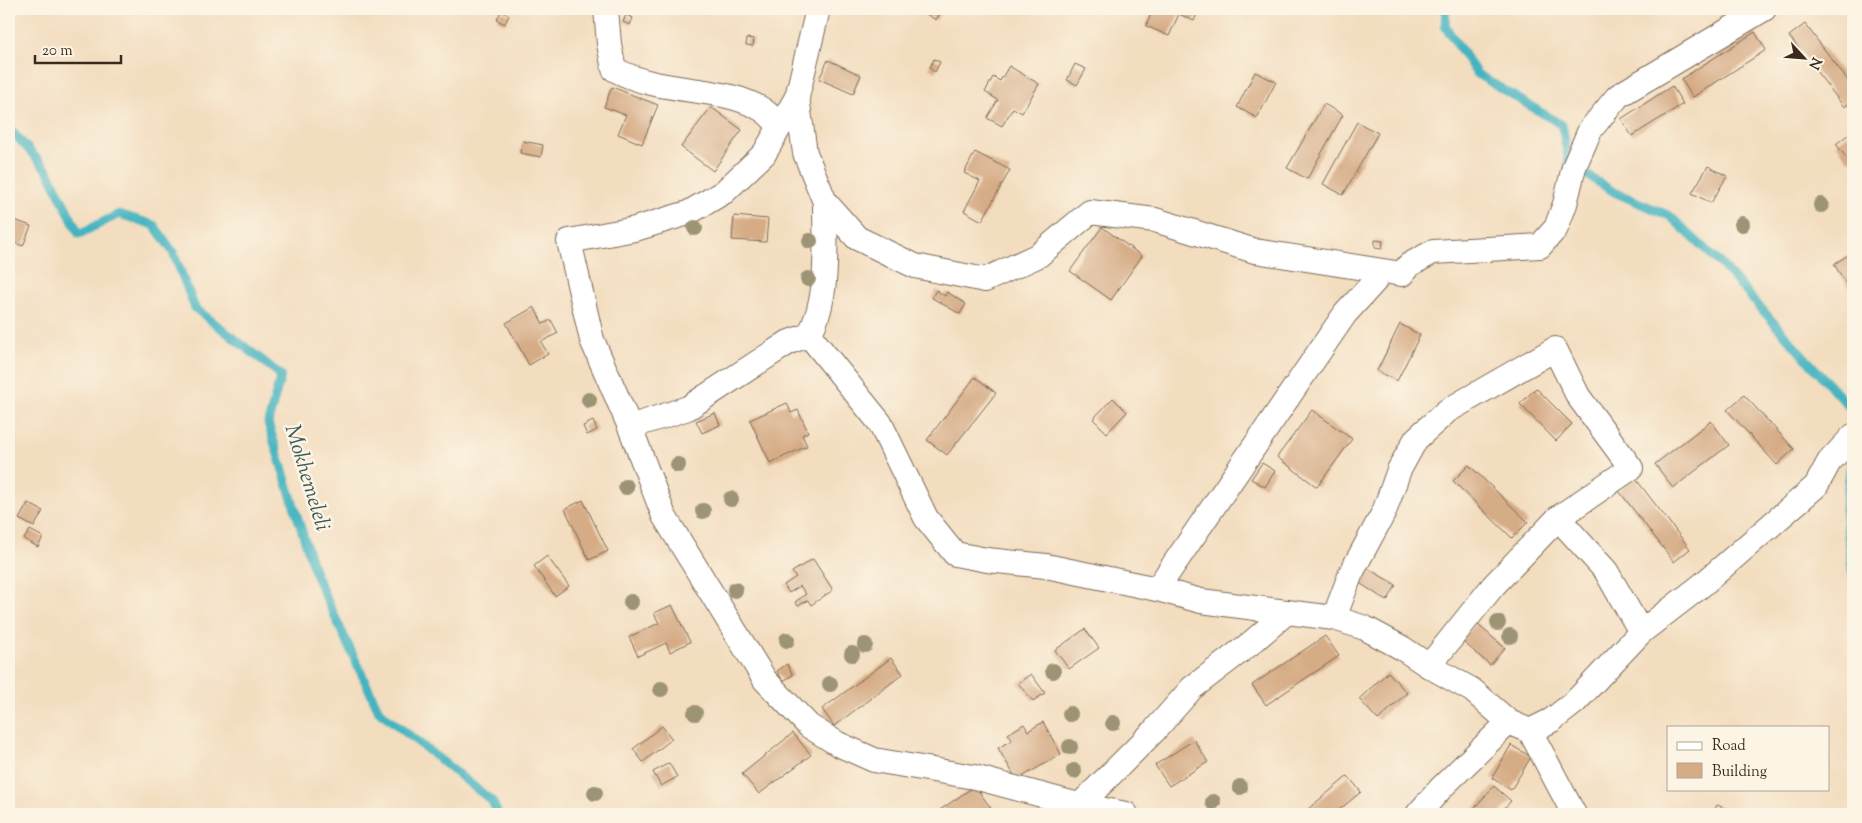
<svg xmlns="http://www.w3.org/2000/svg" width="1862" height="823" font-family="'Sorts Mill Goudy',serif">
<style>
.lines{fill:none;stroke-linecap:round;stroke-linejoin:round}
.stream{stroke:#45b4c0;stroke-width:9}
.building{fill:#d6ac86}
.minor-casing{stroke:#7b6956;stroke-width:26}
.minor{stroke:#fff;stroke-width:24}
.tree{fill:#9d9474}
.labels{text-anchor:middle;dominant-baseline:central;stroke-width:5;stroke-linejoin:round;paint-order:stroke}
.water-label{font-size:22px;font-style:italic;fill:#3e5a57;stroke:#fcf5e5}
</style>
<rect width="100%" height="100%" fill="#fcf5e5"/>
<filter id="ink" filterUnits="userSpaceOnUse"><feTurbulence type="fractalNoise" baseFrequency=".02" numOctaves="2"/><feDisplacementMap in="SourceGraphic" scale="10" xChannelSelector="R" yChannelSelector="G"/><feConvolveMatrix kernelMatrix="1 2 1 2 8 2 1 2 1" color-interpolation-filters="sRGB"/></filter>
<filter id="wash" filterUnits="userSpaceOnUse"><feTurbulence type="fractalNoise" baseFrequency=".0096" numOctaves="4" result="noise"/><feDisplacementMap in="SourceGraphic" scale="20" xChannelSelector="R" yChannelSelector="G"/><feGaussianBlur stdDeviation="1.12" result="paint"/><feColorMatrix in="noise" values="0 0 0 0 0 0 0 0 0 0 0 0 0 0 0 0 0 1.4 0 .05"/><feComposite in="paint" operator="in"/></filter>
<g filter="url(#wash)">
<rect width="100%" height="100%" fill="#f3ddbf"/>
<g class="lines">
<!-- stream -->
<g class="stream">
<polyline points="1446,9 1445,26 1477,74 1562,125 1569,163 1574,167 1614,192 1670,216 1721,264 1853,411"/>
<polyline points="9,128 48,171 79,234 119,214 154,225 173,252 195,308 281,375 268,423 316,576 379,711 492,801 498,814"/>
<polyline points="1853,447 1845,509 1853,578"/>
</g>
</g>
<g id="blocks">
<!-- building -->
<g class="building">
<polygon points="767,9 788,9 788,11 767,10"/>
<polygon points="922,9 943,9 936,20 921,11"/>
<polygon points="1153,9 1199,9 1194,21 1179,14 1169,36 1146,26"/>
<polygon points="501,11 509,15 505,24 497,20"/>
<polygon points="626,15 633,18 630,25 623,22"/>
<polygon points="1805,24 1853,87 1853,101 1844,107 1789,36"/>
<polygon points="1755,32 1766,50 1693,97 1681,79"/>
<polygon points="747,38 754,39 753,46 746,45"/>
<polygon points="934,59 940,62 935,72 929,68"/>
<polygon points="828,60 861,75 853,94 819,79"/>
<polygon points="1075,64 1086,69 1077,85 1067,80"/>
<polygon points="1009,66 1039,84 1022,113 1013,108 1002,126 987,118 998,100 985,92 993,77 1000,81"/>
<polygon points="1255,72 1276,82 1257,118 1237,107"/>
<polygon points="1672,86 1683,104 1632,136 1621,119"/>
<polygon points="612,87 658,105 642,144 618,134 626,115 604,107"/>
<polygon points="1324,104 1343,115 1307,179 1287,168"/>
<polygon points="711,107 742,130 713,171 681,147"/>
<polygon points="1357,122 1378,133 1343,195 1323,184"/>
<polygon points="1853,131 1853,158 1849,161 1836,144"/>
<polygon points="523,141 543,145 541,157 520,153"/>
<polygon points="975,152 1010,170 982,221 964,211 980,181 964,173"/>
<polygon points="1708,166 1727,176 1711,203 1692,193"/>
<polygon points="734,216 768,219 766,242 732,240"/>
<polygon points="9,218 31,226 23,246 9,241"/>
<polygon points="1102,227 1142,256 1111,300 1070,271"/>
<polygon points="1375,240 1383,241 1382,249 1375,248"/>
<polygon points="1853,252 1853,283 1848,287 1834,264"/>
<polygon points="936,290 945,296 947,292 966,304 960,314 932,298"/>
<polygon points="534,307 543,324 551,320 558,333 541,342 548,354 529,365 506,323"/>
<polygon points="1400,324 1420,335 1397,381 1377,371"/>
<polygon points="975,377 996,393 947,455 927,440"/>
<polygon points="1536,388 1572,424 1556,441 1520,404"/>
<polygon points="1744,395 1794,449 1777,465 1727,410"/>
<polygon points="1113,398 1127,412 1107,433 1093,419"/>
<polygon points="787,403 791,413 798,410 808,432 802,435 807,446 770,463 750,420"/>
<polygon points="1312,410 1352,439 1317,487 1277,457"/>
<polygon points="715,413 720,425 702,433 696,421"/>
<polygon points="593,421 597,430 587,435 583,426"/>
<polygon points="1711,421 1729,445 1673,488 1655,464"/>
<polygon points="1262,463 1275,471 1265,487 1251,479"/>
<polygon points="1469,465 1528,522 1512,538 1453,481"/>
<polygon points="1635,478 1690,549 1674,562 1619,491"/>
<polygon points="583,500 608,551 589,560 565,509"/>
<polygon points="28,503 43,511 34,527 19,519"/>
<polygon points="30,530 43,537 38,547 24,539"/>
<polygon points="547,556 569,586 555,596 534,566"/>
<polygon points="813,559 833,590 811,605 808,600 798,606 795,602 806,594 800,586 789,593 784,585 796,577 792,572"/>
<polygon points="1367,568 1396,585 1387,601 1358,582"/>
<polygon points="672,605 690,642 670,652 666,643 638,656 629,637 659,623 654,613"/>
<polygon points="1476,623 1505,648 1490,665 1461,640"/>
<polygon points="1085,629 1099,648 1069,669 1055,650"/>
<polygon points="1325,636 1339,656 1266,705 1252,685"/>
<polygon points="891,658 903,674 834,726 822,709"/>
<polygon points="787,664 793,675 783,681 777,671"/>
<polygon points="1388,672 1407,693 1378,720 1359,699"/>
<polygon points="1031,674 1045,693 1033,701 1018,683"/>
<polygon points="1043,722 1061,754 1017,780 998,748 1012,740 1008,734 1024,724 1028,731"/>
<polygon points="662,726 672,739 643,762 633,749"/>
<polygon points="793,733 811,755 759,794 742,774"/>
<polygon points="1194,740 1208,762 1169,786 1155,765"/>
<polygon points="1511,745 1531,757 1511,790 1492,778"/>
<polygon points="669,763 677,777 661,786 653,772"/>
<polygon points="1348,776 1361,792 1334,814 1302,814"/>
<polygon points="975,786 995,814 934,814"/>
<polygon points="1494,786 1511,801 1499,814 1469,814"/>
<polygon points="1717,805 1722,807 1720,812 1715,809"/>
</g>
</g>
</g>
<g filter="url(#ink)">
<use href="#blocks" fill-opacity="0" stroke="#7b6956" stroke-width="1"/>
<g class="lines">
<defs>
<g id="minor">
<path d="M606,9L609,44L614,69C662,96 721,84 763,110C769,114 775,121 780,126"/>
<polyline points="818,9 797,97 805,153 825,202 857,238 915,266 985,280 1039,255 1090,212 1155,220 1255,251 1402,274 1409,265 1433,252 1540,246 1556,228 1565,204 1574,167 1590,130 1618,96 1764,9"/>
<polyline points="797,97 764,154 724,192 688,213 635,229 569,241 592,340 630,427 664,516 765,680 809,726 838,744 874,760 974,777 1079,805 1126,814"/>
<polyline points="809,335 880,423 926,518 955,554 987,560 1046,566 1157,589 1201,601 1334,618 1365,628 1402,648 1429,666 1472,690 1509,722 1530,731 1574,814"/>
<path d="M630,427L688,408L789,342L809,335C830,297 825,245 825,202"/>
<polyline points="1558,518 1606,571 1641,632"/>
<polyline points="1157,589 1345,314 1375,281 1375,271"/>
<polyline points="1334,618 1351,573 1384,512 1399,470 1416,439 1447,411 1555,349 1578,396 1631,468 1558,518 1493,586 1429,666"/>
<polyline points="1530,731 1552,720 1575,702 1641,632 1702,585 1816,486 1829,462 1853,436"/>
<polyline points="1071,814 1154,731 1192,688 1251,643 1287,612"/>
<polyline points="1418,814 1442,787 1509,722"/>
</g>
</defs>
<!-- minor casing -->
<use href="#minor" class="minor-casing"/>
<!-- minor -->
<use href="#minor" class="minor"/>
</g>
<!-- trees -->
<g class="tree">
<circle cx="1821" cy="205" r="8"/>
<circle cx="1742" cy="224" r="8"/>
<circle cx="695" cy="228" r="8"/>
<circle cx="810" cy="241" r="8"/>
<circle cx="808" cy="279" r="8"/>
<circle cx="589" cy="400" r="8"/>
<circle cx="678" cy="465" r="8"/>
<circle cx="626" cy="487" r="8"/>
<circle cx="731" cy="499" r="8"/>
<circle cx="703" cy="511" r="8"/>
<circle cx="735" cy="590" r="8"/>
<circle cx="631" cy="602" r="8"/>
<circle cx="1498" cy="623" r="8"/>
<circle cx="1510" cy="636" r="8"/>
<circle cx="787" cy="640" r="8"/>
<circle cx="865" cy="645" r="8"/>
<circle cx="852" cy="654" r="8"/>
<circle cx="1053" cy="671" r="8"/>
<circle cx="830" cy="684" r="8"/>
<circle cx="661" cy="689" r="8"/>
<circle cx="695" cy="713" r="8"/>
<circle cx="1070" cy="714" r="8"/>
<circle cx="1113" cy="723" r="8"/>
<circle cx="1070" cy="747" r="8"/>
<circle cx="1074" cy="771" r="8"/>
<circle cx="1240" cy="787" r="8"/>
<circle cx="595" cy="793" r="8"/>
<circle cx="1213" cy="802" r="8"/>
</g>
</g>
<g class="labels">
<!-- water labels -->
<g class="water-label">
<text transform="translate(306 478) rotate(73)">Mokhemeleli</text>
</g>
</g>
<!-- margin -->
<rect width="1862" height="823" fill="none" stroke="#fcf5e5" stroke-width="30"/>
<!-- legend -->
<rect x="1667" y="726" width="162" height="65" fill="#fcf5e5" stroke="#afa495"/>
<rect x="1677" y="742" width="25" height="8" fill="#ffffff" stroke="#afa495"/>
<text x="1712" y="750" font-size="15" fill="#3b2a1e">Road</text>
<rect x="1677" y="763" width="25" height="15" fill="#d6ac86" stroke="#afa495"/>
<text x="1712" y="776" font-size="15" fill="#3b2a1e">Building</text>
<!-- north arrow -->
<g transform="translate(1804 58) rotate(116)" stroke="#fcf5e5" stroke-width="4" paint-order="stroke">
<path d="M0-4L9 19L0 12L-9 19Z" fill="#3b2a1e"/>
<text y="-8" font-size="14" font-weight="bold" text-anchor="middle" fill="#3b2a1e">N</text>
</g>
<!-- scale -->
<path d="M35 55v8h86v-8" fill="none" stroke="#3b2a1e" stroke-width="2.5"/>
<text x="42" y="55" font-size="15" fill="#3b2a1e" stroke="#fcf5e5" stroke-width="4" paint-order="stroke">20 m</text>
</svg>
